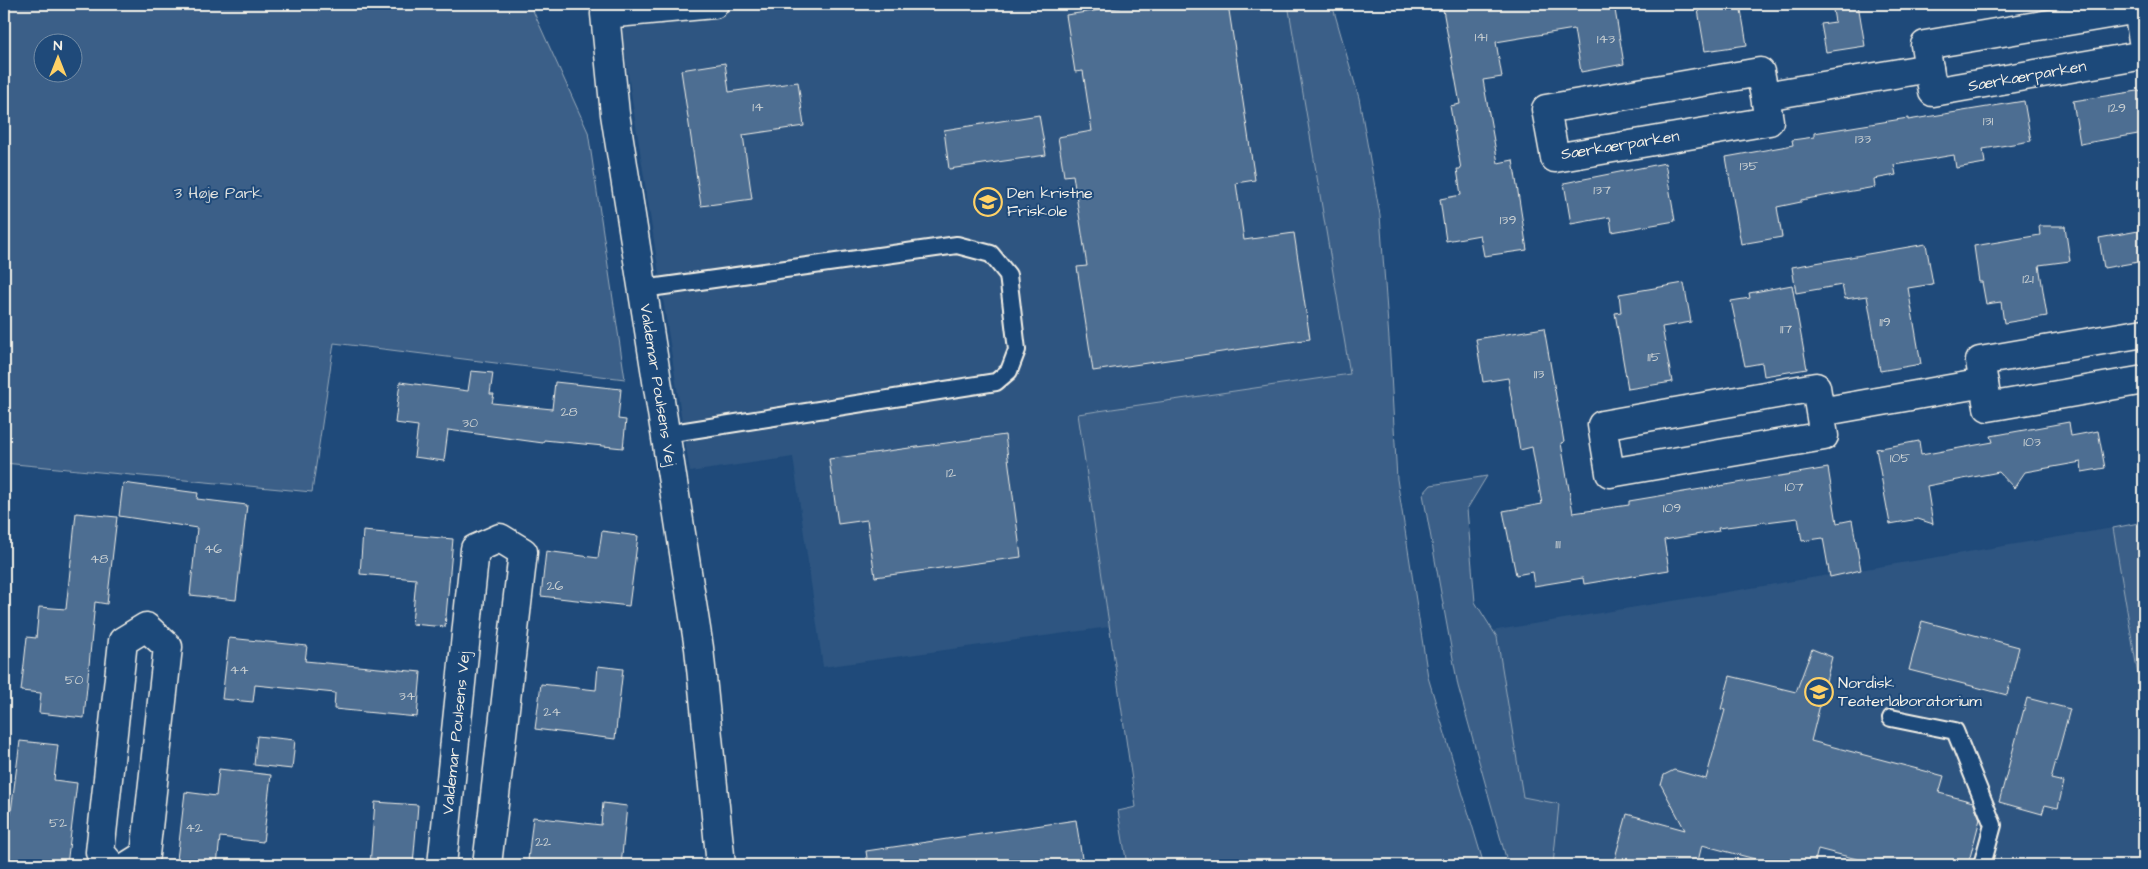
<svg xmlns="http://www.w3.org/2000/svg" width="2148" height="869" font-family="'Architects Daughter',sans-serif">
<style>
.built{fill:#2d5581}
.green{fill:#3a5f88;stroke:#97a8b8;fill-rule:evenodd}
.building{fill:#4d6e92;stroke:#f4f1e8}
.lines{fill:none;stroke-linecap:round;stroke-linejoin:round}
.service-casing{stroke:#f4f1e8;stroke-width:20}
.minor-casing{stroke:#f4f1e8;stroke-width:31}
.service{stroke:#1f4a7a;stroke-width:16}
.minor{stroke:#1f4a7a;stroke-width:28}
.labels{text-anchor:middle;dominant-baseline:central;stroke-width:4;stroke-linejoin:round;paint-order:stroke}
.number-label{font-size:14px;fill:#cad0d2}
.street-label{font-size:16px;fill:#f4f1e8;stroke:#1f4a7a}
.park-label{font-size:16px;fill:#e1e2de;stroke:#1f4a7a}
.poi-label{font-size:16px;fill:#f4f1e8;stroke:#1f4a7a;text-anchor:start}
</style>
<rect width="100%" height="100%" fill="#1f4a7a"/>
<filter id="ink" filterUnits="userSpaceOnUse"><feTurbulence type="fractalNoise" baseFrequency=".02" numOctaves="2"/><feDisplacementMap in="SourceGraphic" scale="10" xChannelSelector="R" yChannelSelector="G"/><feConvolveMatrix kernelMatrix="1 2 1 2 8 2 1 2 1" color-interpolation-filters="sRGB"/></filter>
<g filter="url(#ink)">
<!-- built -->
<g class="built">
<polygon points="611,4 1306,4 1350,374 1078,414 1109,627 823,667 793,457 690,472 621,29"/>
<polygon points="2113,528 2144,709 2144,865 1525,865 1485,632"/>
</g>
<!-- green -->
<g class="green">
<path d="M4,4H530L588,132L625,379L334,343L312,492L4,463ZM42,42H72V72H42Z"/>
<polygon points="1288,4 1332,4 1359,98 1380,215 1389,339 1397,479 1428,677 1484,865 1127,865 1118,811 1136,807 1078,414 1350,374"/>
<polygon points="1487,476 1467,509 1475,602 1497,637 1523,797 1559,804 1553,865 1508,865 1458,686 1423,494 1431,485"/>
<polygon points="2144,522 2144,674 2138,675 2113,528"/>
</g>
<!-- building -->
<g class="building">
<polygon points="1120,4 1228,4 1255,180 1236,183 1244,240 1294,233 1310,339 1093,371 1077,267 1087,266 1073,175 1064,176 1058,137 1092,131 1083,71 1075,72 1066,15 1121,7"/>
<polygon points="1442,4 1614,4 1624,64 1581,72 1574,29 1496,42 1502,77 1483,80 1498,163 1513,160 1527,250 1484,256 1480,235 1446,241 1440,199 1461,195 1457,169 1461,169 1450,106 1460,104"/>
<polygon points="1697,4 1740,4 1747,45 1705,51"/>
<polygon points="1832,4 1858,4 1865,46 1826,52 1821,24 1835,22"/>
<polygon points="725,63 729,92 798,82 804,126 743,135 752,199 701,206 681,70"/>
<polygon points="2144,90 2144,133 2080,144 2073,101"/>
<polygon points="2024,101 2031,141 1983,149 1985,163 1956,168 1954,155 1894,165 1896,175 1874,179 1875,187 1801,200 1801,202 1777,207 1782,237 1741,244 1726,157 1793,145 1792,140 1814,137 1814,133 1908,118 1908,120"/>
<polygon points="1039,115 1046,155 949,169 944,130"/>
<polygon points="1665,163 1675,221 1612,232 1610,217 1571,224 1564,183"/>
<polygon points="2039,226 2065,226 2070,261 2039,265 2047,316 2004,323 2001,302 1986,304 1982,282 1979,282 1974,246 2040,235"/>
<polygon points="2144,230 2144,261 2104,268 2099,238"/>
<polygon points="1926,244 1933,284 1908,288 1921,364 1880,371 1867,296 1845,299 1842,285 1796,293 1792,267"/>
<polygon points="1684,283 1691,322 1662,327 1672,382 1628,389 1615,313 1621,312 1619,294"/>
<polygon points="1792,285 1807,369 1764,376 1762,363 1745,366 1731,301 1750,298 1749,293"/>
<polygon points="1544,328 1564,442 1561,443 1573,513 1629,505 1629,501 1828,468 1837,523 1852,520 1861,570 1830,577 1823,538 1802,541 1798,518 1718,528 1719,531 1664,540 1669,570 1584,584 1583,578 1534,586 1532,572 1516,575 1503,511 1542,504 1532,447 1520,450 1508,378 1483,382 1476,339"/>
<polygon points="471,371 493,373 490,394 494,394 492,403 552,409 555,382 621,389 618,419 626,420 623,448 544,440 543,443 448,430 444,461 414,457 418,426 395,423 400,382 468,391"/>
<polygon points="2069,422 2071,436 2098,431 2105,468 2082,472 2081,462 2025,472 2014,488 1999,472 1927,486 1933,524 1918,519 1890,524 1876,449 1919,441 1921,455 1993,442 1991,436"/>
<polygon points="1005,435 1021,557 875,577 867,520 838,524 829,459"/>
<polygon points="123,483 198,493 197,499 247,505 236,600 190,595 197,528 119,516"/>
<polygon points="76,513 117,517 107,604 95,602 84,718 39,713 41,693 21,691 27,637 36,638 39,607 66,609"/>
<polygon points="363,531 453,539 445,627 412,624 416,579 360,574"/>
<polygon points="602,531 638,536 629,606 541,596 546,551 598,558"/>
<polygon points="1922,621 2019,647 2007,695 1909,670"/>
<polygon points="229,638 307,646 305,661 421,672 417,717 334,709 335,693 255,685 253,702 222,699"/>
<polygon points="1812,649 1832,657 1811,741 1944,776 1939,793 1973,802 1980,819 1968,865 1880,865 1818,849 1814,865 1754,865 1755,859 1702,845 1697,865 1613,865 1627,814 1685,830 1661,785 1664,775 1674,770 1706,779 1725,710 1721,709 1730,676 1796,692"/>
<polygon points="598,666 623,669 615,739 535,729 541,684 596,690"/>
<polygon points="2027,698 2070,709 2051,779 2064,782 2058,808 2045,805 2042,814 1999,802"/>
<polygon points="257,736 295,740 292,769 254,765"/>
<polygon points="20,741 58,745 54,780 77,783 67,865 5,859"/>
<polygon points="219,769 271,775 263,842 220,837 217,865 187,865 187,862 177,860 185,792 216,796"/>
<polygon points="375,802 418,805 413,865 370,865"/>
<polygon points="603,803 627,806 621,865 572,865 528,860 533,817 601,825"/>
<polygon points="1076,820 1083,865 868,865 866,851"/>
</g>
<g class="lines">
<defs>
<g id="service">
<polyline points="643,289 957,245 991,254 1008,275 1017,350 1009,371 996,382 666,434"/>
<polyline points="1891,718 1955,731 1993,825 1982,865"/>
</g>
<g id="minor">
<polyline points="714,4 605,14 615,114 699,648 721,865"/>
<polyline points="2144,47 2138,9 1925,45 1933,92 2144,55"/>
<polyline points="1765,96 1769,121 1555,158 1546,109 1760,72 1765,96 1929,68"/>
<polyline points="2144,333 1980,361 1988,407 2144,380"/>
<polyline points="1820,412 1824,436 1610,473 1602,425 1816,387 1820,412 1984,383"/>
<polyline points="111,865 100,852 123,641 146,627 168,647 145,855 129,865"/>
<polyline points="442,865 475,549 500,538 523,552 487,865"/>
</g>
</defs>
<!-- service casing -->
<use href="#service" class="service-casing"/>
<!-- minor casing -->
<use href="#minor" class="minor-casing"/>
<!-- service -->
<use href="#service" class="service"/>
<!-- minor -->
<use href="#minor" class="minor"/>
</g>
</g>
<!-- icons -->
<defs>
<symbol id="school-ring" viewBox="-11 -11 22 22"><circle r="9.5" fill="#1f4a7a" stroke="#ffd166" stroke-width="1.5"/><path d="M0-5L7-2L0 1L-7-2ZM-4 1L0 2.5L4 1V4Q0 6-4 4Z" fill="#ffd166"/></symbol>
</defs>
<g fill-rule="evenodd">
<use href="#school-ring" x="972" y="186" width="32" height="32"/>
<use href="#school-ring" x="1803" y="676" width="32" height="32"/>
</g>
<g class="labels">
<!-- number labels -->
<g class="number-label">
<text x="1481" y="37">141</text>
<text x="1606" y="39">143</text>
<text x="758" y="107">14</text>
<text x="2117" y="108">129</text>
<text x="1988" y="121">131</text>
<text x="1863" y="139">133</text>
<text x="1749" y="166">135</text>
<text x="1602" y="190">137</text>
<text x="1508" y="220">139</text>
<text x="2028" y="279">121</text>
<text x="1885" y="322">119</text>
<text x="1786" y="329">117</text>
<text x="1654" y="357">115</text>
<text x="1539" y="374">113</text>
<text x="569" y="412">28</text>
<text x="470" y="423">30</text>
<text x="2032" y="442">103</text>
<text x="1900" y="458">105</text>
<text x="951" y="473">12</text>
<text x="1794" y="487">107</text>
<text x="1672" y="508">109</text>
<text x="1558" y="544">111</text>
<text x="213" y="549">46</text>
<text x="99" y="559">48</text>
<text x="555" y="586">26</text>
<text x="239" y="670">44</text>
<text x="74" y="680">50</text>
<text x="407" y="696">34</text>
<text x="552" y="712">24</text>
<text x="58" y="823">52</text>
<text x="194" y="828">42</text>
<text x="543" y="842">22</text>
</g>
<!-- street labels -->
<g class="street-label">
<text transform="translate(2027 76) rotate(-10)">Særkærparken</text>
<text transform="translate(1620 145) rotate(-9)">Særkærparken</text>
<text transform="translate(658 385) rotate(81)">Valdemar Poulsens Vej</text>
<text transform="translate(456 733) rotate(-84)">Valdemar Poulsens Vej</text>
</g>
<!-- park labels -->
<g class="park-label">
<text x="218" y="193">3 Høje Park</text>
</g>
<!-- poi labels -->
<g class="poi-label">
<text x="1007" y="193">Den kristne<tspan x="1007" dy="18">Friskole</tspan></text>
<text x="1838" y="683">Nordisk<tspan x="1838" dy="18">Teaterlaboratorium</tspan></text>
</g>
</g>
<!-- margin -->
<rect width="2148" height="869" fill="none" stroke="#1f4a7a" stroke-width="20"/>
<rect x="10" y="10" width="2128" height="849" fill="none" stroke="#f4f1e8" stroke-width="2" filter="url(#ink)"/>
<!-- north arrow -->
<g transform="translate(58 58)"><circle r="24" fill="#1f4a7a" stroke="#748da6"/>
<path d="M0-4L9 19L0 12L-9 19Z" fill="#ffd166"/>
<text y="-8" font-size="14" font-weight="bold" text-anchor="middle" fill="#f4f1e8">N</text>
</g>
</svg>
